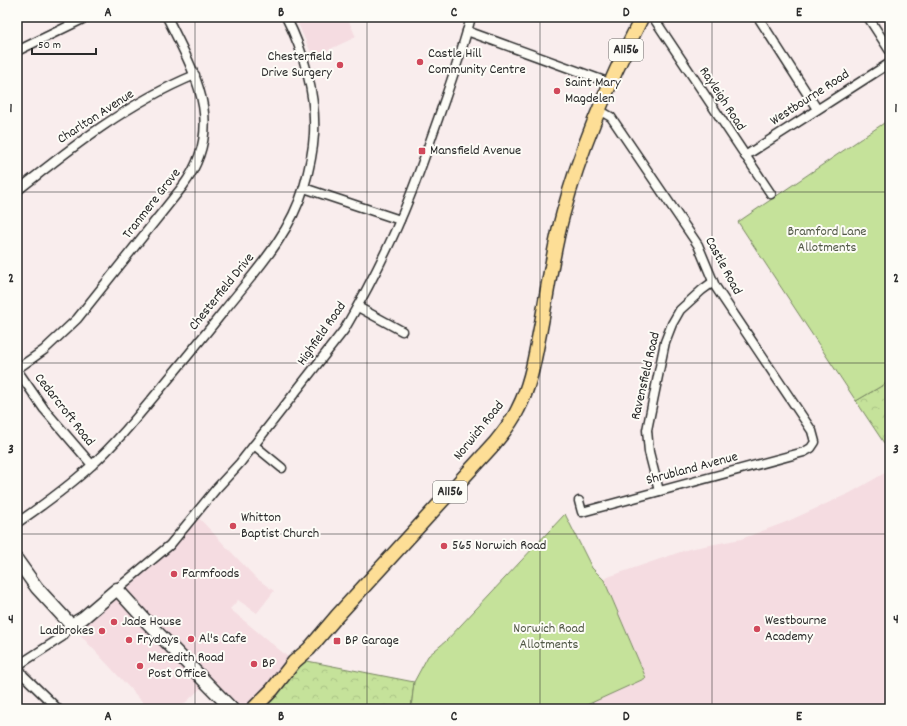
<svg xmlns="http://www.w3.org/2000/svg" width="907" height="726" font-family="Dekko,sans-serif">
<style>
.built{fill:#f5dce1}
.forest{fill:url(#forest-crowns);stroke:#788662}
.garden{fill:#c5e29a;stroke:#788662}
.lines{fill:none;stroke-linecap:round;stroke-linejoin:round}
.street-casing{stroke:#2b2b2b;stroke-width:11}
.secondary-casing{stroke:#2b2b2b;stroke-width:15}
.primary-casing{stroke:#2b2b2b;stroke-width:16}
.street{stroke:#fdfcf7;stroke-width:8}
.secondary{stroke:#fdfcf7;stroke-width:12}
.primary{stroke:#fdde96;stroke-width:13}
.grid{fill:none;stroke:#2b2b2b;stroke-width:1;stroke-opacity:0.55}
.poi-dot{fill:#d1495b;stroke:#fdfcf7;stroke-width:1.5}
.labels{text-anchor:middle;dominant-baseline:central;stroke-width:4;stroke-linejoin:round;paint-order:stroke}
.shield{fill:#fdfcf7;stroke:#6a6a68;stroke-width:1}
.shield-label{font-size:13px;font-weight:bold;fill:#2b2b2b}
.poi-label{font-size:14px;fill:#2b2b2b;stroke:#fdfcf7;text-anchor:start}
.street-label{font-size:14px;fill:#2b2b2b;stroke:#fdfcf7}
.park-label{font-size:14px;fill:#525947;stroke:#fdfcf7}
.neatline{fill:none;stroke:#2b2b2b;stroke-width:1.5}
.grid-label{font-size:13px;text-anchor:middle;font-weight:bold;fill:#2b2b2b}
</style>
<defs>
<pattern id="forest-crowns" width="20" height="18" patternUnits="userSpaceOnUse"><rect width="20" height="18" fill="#c5e29a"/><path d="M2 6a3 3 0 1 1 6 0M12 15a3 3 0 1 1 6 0" fill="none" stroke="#a9c285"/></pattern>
</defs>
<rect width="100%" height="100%" fill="#f9eded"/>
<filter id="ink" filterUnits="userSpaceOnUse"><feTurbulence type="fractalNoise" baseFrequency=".025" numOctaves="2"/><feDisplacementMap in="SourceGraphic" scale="8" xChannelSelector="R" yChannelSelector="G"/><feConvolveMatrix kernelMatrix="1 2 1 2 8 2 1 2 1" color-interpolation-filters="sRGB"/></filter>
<g filter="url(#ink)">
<!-- built -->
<g class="built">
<polygon points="295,17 347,17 356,37 313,57"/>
<polygon points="890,470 890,709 578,709 646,678 604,580 608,577 689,549 741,539 786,522 850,493"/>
<polygon points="195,514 256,578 274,591 257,613 238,600 230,609 294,662 253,709 232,709 206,683 179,709 149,709 71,625 117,589"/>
</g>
<!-- forest -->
<g class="forest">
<polygon points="890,381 890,452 856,401"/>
<polygon points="297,659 414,682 411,709 253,709"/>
</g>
<!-- garden -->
<g class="garden">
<polygon points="890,119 890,381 856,401 738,222"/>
<polygon points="565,514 592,568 604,580 646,678 578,709 411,709 414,682 428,656 446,641"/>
</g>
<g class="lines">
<defs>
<g id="street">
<polyline points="653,17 771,194"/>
<polyline points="758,17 817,109"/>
<polyline points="868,17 890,51"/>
<polyline points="467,31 610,83"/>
<polyline points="17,51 87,17"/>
<polyline points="745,156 890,63"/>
<polyline points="304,188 400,220"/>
<path d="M17,191C72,147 129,102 195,75"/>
<polyline points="358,307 402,331"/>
<path d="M17,369L44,350L77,319L183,186C227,126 195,74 167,17"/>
<polyline points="17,370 44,409 92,465"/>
<polyline points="254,445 282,468"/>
<polyline points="659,491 649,452 647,430 665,342 672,324 680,310 702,290 713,282"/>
<polyline points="579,501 582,512 804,452 811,448 815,442 812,431 715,286 698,245 611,117 599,110"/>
<path d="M17,523C43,505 68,487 91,466C114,445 133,422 152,399C176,370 200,341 223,312C254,273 290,235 304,187C309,170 313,152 314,134C316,95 304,52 286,17"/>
<path d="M117,589L170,545L216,489L240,463L344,330C369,287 392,242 410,196C420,171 429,144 438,119C450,84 462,52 471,17"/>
<polyline points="17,666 62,637 71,625"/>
<polyline points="18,666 23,675 58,709"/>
</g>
<polyline id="secondary" points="17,560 37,588 71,625 83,618 117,589 146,621 232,709"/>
<path id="primary" d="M253,709L272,690L294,662L309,649L337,616L494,444C503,433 512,422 518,409C530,386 534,362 539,336C547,296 552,254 563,214C581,146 610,80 642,17"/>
</defs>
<!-- street casing -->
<use href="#street" class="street-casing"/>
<!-- secondary casing -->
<use href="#secondary" class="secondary-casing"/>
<!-- primary casing -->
<use href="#primary" class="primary-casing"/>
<!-- street -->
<use href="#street" class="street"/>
<!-- secondary -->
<use href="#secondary" class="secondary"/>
<!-- primary -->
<use href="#primary" class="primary"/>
</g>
</g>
<!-- grid -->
<path class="grid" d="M195,17V709M367,17V709M540,17V709M712,17V709M17,192H890M17,363H890M17,534H890"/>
<!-- markers -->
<g class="poi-dot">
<circle cx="420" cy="62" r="4"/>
<circle cx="340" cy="65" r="4"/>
<circle cx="557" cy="91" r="4"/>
<rect x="418" y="147" width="8" height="8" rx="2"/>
<circle cx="233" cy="526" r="4"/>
<circle cx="444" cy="546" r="4"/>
<circle cx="174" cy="574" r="4"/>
<circle cx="114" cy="622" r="4"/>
<circle cx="757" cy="629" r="4"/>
<circle cx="102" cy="631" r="4"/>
<circle cx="191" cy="639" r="4"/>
<circle cx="129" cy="640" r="4"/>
<rect x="333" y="637" width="8" height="8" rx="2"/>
<circle cx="254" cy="664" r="4"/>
<circle cx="140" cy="666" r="4"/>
</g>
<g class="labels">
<!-- shield labels -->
<g class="shield">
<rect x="609" y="39" width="34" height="22" rx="3"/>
<rect x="433" y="481" width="34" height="22" rx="3"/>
</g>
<g class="shield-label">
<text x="626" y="50">A1156</text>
<text x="450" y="492">A1156</text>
</g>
<!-- poi labels -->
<g class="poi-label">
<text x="428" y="54">Castle Hill<tspan x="428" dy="16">Community Centre</tspan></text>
<text x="332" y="57" text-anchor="end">Chesterfield<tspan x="332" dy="16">Drive Surgery</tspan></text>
<text x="565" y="83">Saint Mary<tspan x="565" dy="16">Magdelen</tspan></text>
<text x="430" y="151">Mansfield Avenue</text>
<text x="241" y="518">Whitton<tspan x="241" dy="16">Baptist Church</tspan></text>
<text x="452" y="546">565 Norwich Road</text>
<text x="182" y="574">Farmfoods</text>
<text x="765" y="621">Westbourne<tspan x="765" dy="16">Academy</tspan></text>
<text x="122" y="622">Jade House</text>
<text x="94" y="631" text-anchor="end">Ladbrokes</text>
<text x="199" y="639">Al's Cafe</text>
<text x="137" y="640">Frydays</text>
<text x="345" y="641">BP Garage</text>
<text x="148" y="658">Meredith Road<tspan x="148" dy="16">Post Office</tspan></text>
<text x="262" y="664">BP</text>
</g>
<!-- street labels -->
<g class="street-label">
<text transform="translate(810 98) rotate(-33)">Westbourne Road</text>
<text transform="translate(722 99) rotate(57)">Rayleigh Road</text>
<text transform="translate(96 117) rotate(-33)">Charlton Avenue</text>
<text transform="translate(152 204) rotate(-52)">Tranmere Grove</text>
<text transform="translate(723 266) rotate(62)">Castle Road</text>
<text transform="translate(222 292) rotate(-51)">Chesterfield Drive</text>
<text transform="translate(322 334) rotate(-55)">Highfield Road</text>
<text transform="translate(646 376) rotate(-77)">Ravensfield Road</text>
<text transform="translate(64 410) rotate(52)">Cedarcroft Road</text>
<text transform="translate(479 431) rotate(-51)">Norwich Road</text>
<text transform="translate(692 469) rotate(-15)">Shrubland Avenue</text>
</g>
<!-- park labels -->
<g class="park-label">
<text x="827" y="232">Bramford Lane<tspan x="827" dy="16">Allotments</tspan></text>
<text x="549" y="629">Norwich Road<tspan x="549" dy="16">Allotments</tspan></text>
</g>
</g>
<!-- margin -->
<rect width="907" height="726" fill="none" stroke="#fdfcf7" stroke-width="44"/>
<!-- scale -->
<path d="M32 48v6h64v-6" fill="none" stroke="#2b2b2b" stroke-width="2"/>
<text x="38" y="48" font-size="12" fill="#2b2b2b" stroke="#fdfcf7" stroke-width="3" paint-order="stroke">50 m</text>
<rect x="22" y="22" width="863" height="682" class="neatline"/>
<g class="grid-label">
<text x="108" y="16">A</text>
<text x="281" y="16">B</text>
<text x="454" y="16">C</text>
<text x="626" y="16">D</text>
<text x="799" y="16">E</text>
<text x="11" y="112">1</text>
<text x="896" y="112">1</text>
<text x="11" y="282">2</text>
<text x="896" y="282">2</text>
<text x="11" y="453">3</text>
<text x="896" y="453">3</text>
<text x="11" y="623">4</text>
<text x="896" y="623">4</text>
<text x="108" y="720">A</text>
<text x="281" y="720">B</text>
<text x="454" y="720">C</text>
<text x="626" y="720">D</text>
<text x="799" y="720">E</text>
</g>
</svg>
